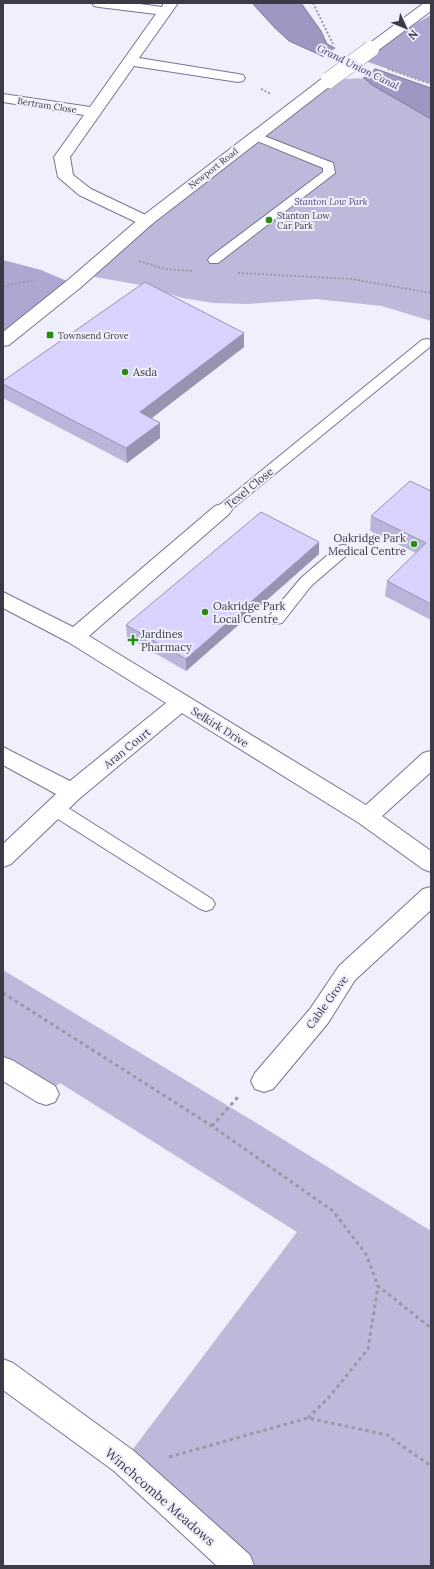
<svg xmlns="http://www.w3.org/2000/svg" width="434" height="1569" font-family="Lora,serif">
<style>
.green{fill:#bdb9db}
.forest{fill:#ada7d1}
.water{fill:#9d97c1;stroke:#807b9c}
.pier{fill:#f0effc}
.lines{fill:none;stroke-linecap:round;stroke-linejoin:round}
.service-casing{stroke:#787490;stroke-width:2}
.minor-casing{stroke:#787490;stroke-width:2}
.tertiary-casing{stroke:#787490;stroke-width:2}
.path-far1{stroke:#9a99a5;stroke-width:2;stroke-dasharray:2 2;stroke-linecap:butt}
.path{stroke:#9a99a5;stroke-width:3;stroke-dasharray:3.5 3.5;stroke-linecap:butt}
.service{fill:#fff;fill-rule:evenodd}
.minor{fill:#fff;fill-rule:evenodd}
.tertiary{fill:#fff;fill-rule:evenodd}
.tertiary-bridge-casing{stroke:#787490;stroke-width:17;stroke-linecap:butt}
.tertiary-bridge{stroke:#fff;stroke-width:16}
.wall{fill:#bab5db}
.shaded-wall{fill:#9794b2}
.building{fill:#d8d3ff;stroke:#9794b2}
.poi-dot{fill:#258e0e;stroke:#f0effc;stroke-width:1.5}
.labels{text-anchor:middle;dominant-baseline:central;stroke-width:4;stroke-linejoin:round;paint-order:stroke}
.far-street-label{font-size:9px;fill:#3c3a46;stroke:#f0effc}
.far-park-label{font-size:9px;font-style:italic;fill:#4e437a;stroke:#f0effc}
.far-poi-label{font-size:9px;fill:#3c3a46;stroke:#f0effc;text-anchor:start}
.far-water-label{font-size:10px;font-style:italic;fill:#42366c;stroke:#f0effc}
.poi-label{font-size:11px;fill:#3c3a46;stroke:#f0effc;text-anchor:start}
.street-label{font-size:11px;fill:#3c3a46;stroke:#f0effc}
.near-street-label{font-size:13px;fill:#3c3a46;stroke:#f0effc}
</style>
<rect width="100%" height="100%" fill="#f0effc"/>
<!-- green -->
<g class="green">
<polygon points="364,78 372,85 431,119 431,321 382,306 316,299 247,304 214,303 182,298 146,286 84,275 329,80"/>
<polygon points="3,970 263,1127 431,1231 431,1566 239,1566 124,1461 297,1232 60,1083 46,1094 3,1068"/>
</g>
<!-- forest -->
<g class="forest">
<polygon points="431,15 431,84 368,62 371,49"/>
<polygon points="3,260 41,270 74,284 3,341"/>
</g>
<!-- water -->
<polygon class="water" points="252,3 301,3 321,31 327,44 373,68 431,88 431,119 372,85 364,78 318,54 289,41 274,27"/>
<!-- pier -->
<polygon class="pier" points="337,47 374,66 377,67 361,79 322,58"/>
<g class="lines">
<defs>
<g id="service">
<polygon points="254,132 333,163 335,173 218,263 210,263 208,260 210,257 323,172 323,168 250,138 248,136 250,134"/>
<polygon points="427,339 431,340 431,346 227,513 222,515 217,513 215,510 217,507 422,340"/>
<polygon points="343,545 348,546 351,550 348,554 311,586 282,623 276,624 270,623 268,619 270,615 301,578 338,546"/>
<polygon points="56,802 62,804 212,899 215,904 212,909 206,911 200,909 50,814 47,809 50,804"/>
</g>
<g id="minor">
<polygon points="92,3 132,3 162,7 164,3 178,3 139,58 238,74 243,75 245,78 243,81 238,82 134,66 70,157 73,175 91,189 152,218 154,221 152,224 146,226 140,224 79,195 58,177 54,157 84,115 3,102 3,94 90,107 156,14 99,7 94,6"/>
<polygon points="222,504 229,506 232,510 229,514 89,636 366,805 423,753 431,751 431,772 382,816 431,851 431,872 423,869 359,823 182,713 80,798 11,864 3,867 3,844 56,794 3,765 3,747 70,781 166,703 68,642 3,608 3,592 73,627 215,506"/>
<polygon points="431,887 431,910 355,980 328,1023 273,1089 264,1092 255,1089 251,1081 255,1073 310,1009 339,966 423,889"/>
<polygon points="3,1057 12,1060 55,1086 59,1094 55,1102 46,1105 37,1102 3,1081"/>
<polygon points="3,1359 13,1363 134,1451 250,1555 254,1566 217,1566 114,1471 3,1390"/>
</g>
<g id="tertiary">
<polygon points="424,3 431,3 431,11 376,52 366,52 364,49 366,46"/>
<polygon points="329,76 334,77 336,80 334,83 152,224 80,288 9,345 3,346 3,332 68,280 140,218 324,77"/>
</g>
</defs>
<!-- service casing -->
<use href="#service" class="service-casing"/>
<!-- minor casing -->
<use href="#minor" class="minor-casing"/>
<!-- tertiary casing -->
<use href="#tertiary" class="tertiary-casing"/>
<!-- path-far1 -->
<g class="path-far1">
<polyline points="313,3 333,44"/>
<polyline points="388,69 431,84"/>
<polyline points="261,89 271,94"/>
<polyline points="139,261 165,269 193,271"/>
<polyline points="238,273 352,279 431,293"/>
<polyline points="3,286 35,280"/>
</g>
<!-- path -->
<g class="path">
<polyline points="3,993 212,1126 333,1211 366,1254 378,1286 431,1328"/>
<polyline points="212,1126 238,1097"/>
<polyline points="308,1418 330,1396 368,1349 378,1286"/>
<polyline points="169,1457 308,1418 387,1435 431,1466"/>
</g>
<!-- service -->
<use href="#service" class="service"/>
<!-- minor -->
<use href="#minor" class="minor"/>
<!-- tertiary -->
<use href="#tertiary" class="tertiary"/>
<defs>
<polyline id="tertiary-bridge" points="329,80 371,49"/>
</defs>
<!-- tertiary-bridge casing -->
<use href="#tertiary-bridge" class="tertiary-bridge-casing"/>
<!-- tertiary-bridge -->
<use href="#tertiary-bridge" class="tertiary-bridge"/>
</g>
<!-- wall -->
<g class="wall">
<polygon points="244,333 244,347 152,418 160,438 127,463 3,398 3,381"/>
<polygon points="431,491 431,620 385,596 387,581 416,553 370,531 371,516"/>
<polygon points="319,554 186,671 127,637 126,625"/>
</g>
<!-- shaded-wall -->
<g class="shaded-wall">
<polygon points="244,333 244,347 140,427 140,412"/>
<polygon points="160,423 160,438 127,463 126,448"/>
<polygon points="319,542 319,554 186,671 186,659"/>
</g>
<!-- building -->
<g class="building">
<polygon points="145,282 244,333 140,412 160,423 126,448 3,384 3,381"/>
<polygon points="410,481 431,491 431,604 387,581 426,543 371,516"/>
<polygon points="261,512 319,542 186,659 126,625"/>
</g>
<!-- markers -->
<g class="poi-dot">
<circle cx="269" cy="220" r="4"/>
<rect x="46" y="331" width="8" height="8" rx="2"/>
<circle cx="125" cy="372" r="4"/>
<circle cx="414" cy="544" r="4"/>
<circle cx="205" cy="612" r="4"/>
<path d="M131 634h4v4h4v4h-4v4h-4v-4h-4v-4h4z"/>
</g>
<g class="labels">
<!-- far-street labels -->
<g class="far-street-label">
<text transform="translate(47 105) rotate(9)">Bertram Close</text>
<text transform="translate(213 168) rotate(-38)">Newport Road</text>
</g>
<!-- far-park labels -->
<g class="far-park-label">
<text x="331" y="201">Stanton Low Park</text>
</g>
<!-- far-poi labels -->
<g class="far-poi-label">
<text x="277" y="215">Stanton Low<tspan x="277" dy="10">Car Park</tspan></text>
<text x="58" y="335">Townsend Grove</text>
</g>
<!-- far-water labels -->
<g class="far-water-label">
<text transform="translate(358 67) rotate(26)">Grand Union Canal</text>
</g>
<!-- poi labels -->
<g class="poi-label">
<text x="133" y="372">Asda</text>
<text x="406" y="538" text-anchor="end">Oakridge Park<tspan x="406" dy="13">Medical Centre</tspan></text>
<text x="213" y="606">Oakridge Park<tspan x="213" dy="13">Local Centre</tspan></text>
<text x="141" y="634">Jardines<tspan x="141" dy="13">Pharmacy</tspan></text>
</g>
<!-- street labels -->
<g class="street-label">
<text transform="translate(249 488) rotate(-39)">Texel Close</text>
<text transform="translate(220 727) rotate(32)">Selkirk Drive</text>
<text transform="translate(127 748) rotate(-39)">Aran Court</text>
<text transform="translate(327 1002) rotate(-54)">Cable Grove</text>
</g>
<!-- near-street labels -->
<g class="near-street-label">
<text transform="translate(160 1497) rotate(41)">Winchcombe Meadows</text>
</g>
</g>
<!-- border -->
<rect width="434" height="1569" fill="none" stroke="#3c3a46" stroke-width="8"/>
<!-- north arrow -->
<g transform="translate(406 28) rotate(134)" stroke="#f0effc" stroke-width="3" paint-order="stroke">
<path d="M0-3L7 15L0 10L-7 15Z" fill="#3c3a46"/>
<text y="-6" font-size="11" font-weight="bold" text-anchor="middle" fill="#3c3a46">N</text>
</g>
</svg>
